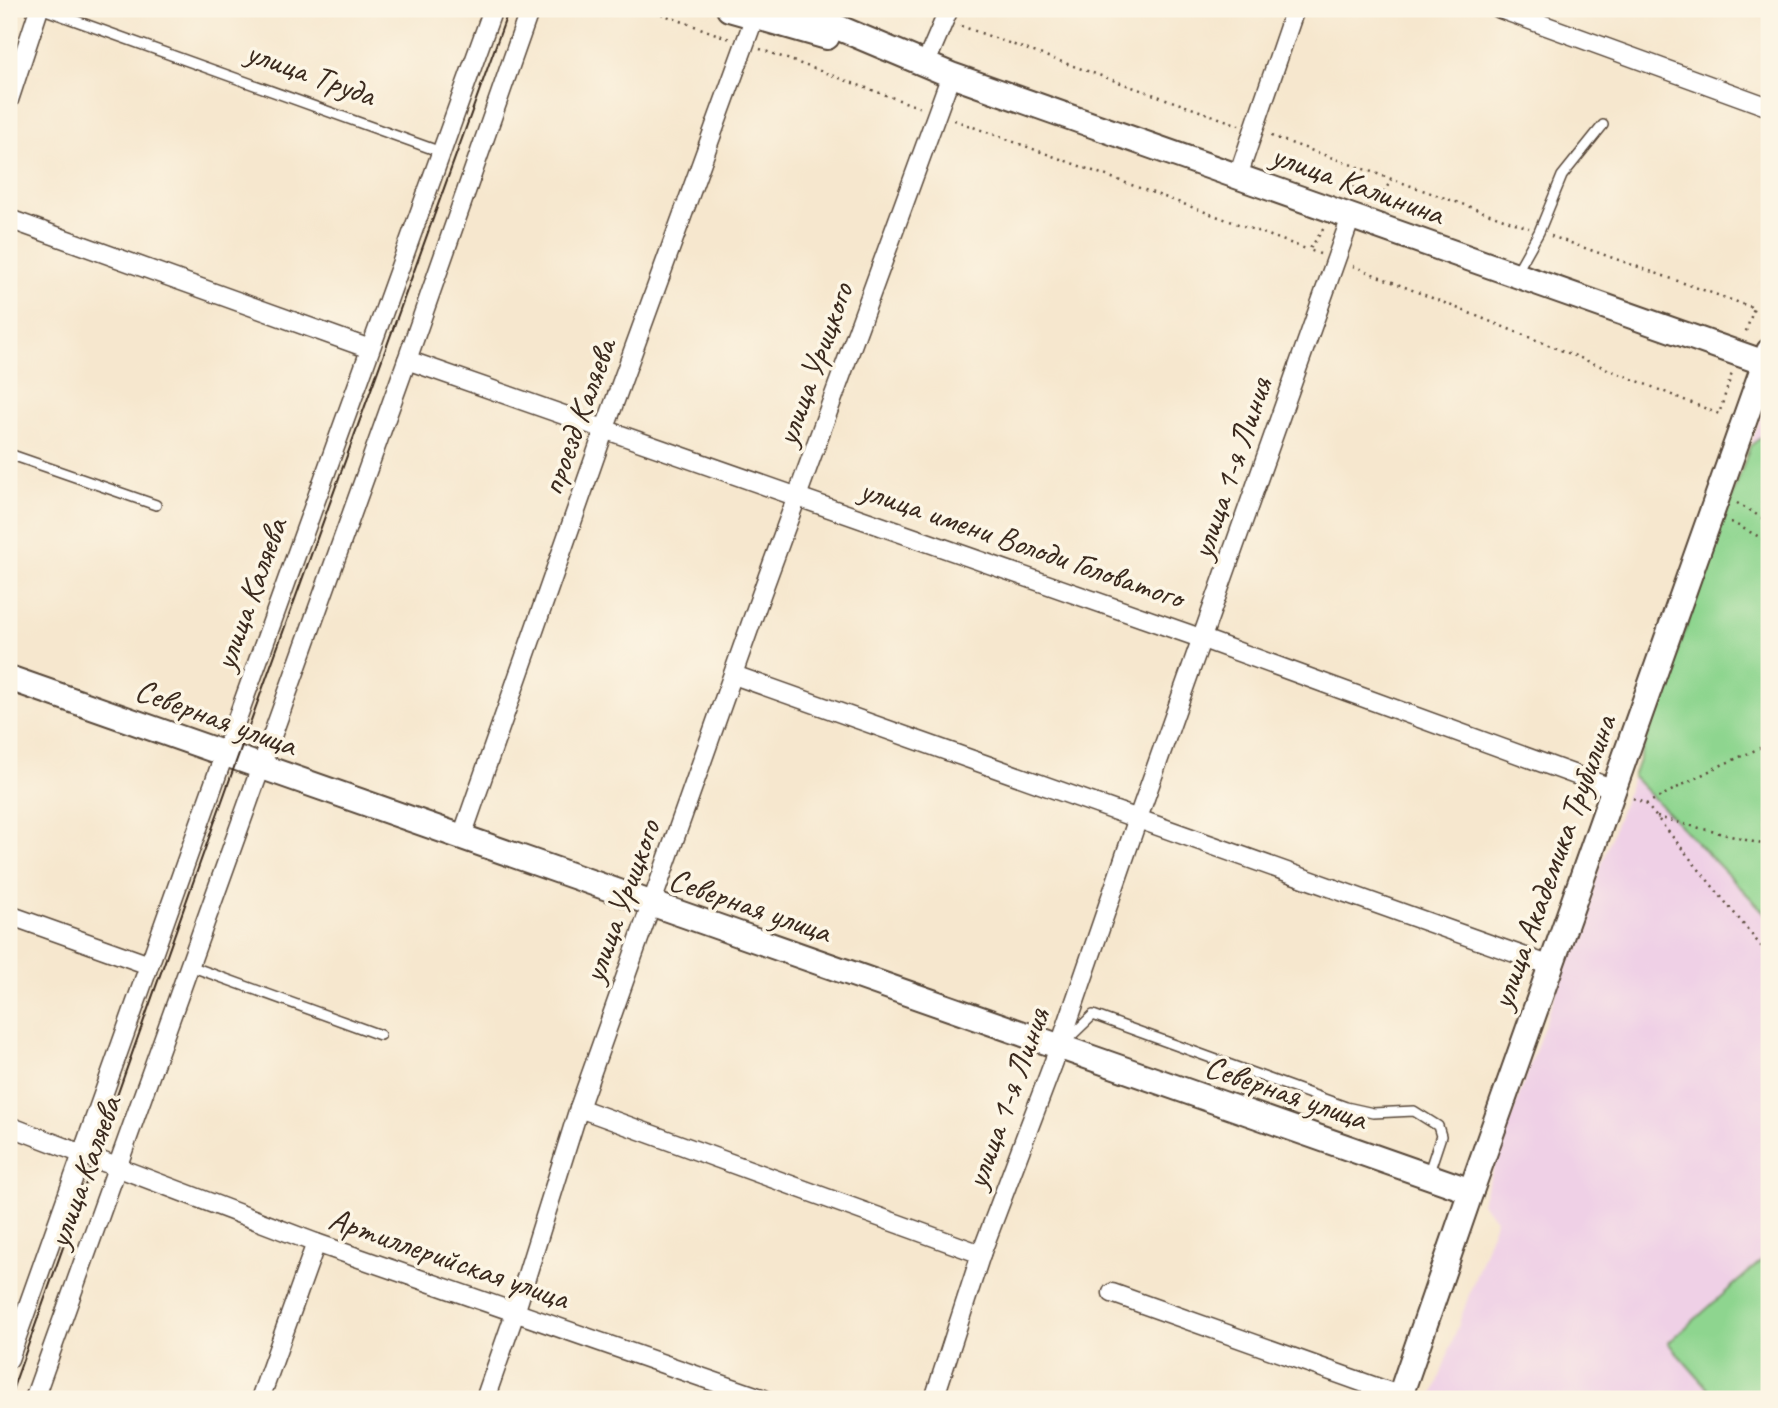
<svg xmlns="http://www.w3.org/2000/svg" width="1778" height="1408" font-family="Caveat,sans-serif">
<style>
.built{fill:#efd0e6}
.green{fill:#8ed58f;stroke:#648056;stroke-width:2}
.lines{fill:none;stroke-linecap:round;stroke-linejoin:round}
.service-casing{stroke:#574638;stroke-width:12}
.minor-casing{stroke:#574638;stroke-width:21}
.secondary-casing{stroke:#574638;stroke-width:28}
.path{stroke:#574638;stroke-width:2.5;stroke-dasharray:2 5;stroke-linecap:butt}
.service{stroke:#fff;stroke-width:9}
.minor{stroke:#fff;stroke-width:18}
.secondary{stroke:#fff;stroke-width:24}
.tram{stroke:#3b2a1e;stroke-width:2}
.labels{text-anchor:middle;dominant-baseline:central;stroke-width:7;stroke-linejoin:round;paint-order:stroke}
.street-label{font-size:33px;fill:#3b2a1e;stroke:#fcf5e5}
</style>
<rect width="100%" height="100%" fill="#fcf5e5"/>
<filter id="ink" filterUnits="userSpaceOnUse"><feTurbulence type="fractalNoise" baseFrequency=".0143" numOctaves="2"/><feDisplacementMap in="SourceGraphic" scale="14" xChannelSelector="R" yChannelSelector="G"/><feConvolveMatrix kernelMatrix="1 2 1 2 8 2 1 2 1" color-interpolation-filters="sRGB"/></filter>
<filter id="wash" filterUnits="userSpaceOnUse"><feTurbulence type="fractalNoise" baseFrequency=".00686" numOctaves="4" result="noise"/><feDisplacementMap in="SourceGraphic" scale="28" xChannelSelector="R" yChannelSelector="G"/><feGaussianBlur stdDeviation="1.57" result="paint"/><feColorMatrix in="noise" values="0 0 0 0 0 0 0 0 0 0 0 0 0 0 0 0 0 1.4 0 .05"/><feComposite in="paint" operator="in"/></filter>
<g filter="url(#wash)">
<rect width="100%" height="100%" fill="#f6e7ce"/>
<!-- built -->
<polygon class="built" points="1769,393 1769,1399 1432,1399 1496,1219 1481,1203"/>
<!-- green -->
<g class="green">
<polygon points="1769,431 1769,917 1633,777 1750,446"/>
<polygon points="1769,1254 1769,1399 1717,1399 1668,1343"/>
</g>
</g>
<g filter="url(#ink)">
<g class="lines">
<defs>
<g id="service">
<polyline points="43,9 441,152"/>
<polyline points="1516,273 1539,232 1562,176 1603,125"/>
<polyline points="9,454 156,505"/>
<polyline points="190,966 380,1035"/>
<polyline points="1066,1041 1093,1015 1346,1107 1373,1113 1414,1111 1438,1126 1441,1136 1428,1175"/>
</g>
<g id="minor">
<polyline points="1500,9 1769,107"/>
<polyline points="925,65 949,9"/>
<polyline points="9,100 39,9"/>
<polyline points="1238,176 1295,9"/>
<polyline points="9,219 370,349"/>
<polyline points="407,360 1203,639 1614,789"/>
<polyline points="734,675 1551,966"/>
<polyline points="461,839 605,428 755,16"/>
<polyline points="9,915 149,965"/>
<polyline points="579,1108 981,1254"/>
<polyline points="9,1126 316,1243 764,1399"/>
<polyline points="1112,1293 1401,1396"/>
<polyline points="9,1359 224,755 493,9"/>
<polyline points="34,1399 407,360 530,9"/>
<polyline points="260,1399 316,1243"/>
<polyline points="485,1399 515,1313 579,1108 761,595 951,75"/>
<polyline points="934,1399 981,1254 1059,1048 1138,818 1351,217"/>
</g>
<g id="secondary">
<polyline points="729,9 827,37"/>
<polyline points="794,9 951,75 1765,363"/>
<polyline points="9,678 1471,1191"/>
<polyline points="1399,1399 1471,1191 1769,351"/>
</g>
</defs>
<!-- service casing -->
<use href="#service" class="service-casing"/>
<!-- minor casing -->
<use href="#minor" class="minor-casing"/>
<!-- secondary casing -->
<use href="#secondary" class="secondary-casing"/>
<!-- path -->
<g class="path">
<polyline points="648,9 730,39"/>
<polyline points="912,9 928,15"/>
<polyline points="961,26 1239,125"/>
<polyline points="760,49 921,108"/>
<polyline points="954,120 1309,250"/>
<polyline points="1271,136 1529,228"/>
<polyline points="1348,193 1363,170"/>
<polyline points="1377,205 1391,180"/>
<polyline points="1551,236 1754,308 1745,334"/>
<polyline points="1320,254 1309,250 1324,228"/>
<polyline points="1353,266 1719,414 1732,373"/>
<polyline points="1737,503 1769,522"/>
<polyline points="1731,522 1769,542"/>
<polyline points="1633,798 1646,804 1769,956"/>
<polyline points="1646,804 1715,768 1769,744"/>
<polyline points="1657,817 1769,846"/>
</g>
<!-- service -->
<use href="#service" class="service"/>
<!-- minor -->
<use href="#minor" class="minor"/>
<!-- secondary -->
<use href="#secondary" class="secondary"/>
<!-- tram -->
<polyline class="tram" points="9,1399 237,759 509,9"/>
</g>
</g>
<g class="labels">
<!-- street labels -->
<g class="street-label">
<text transform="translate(311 73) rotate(20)">улица Труда</text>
<text transform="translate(1358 184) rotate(20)">улица Калинина</text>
<text transform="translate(814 364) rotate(-70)">улица Урицкого</text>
<text transform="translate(578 417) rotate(-70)">проезд Каляева</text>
<text transform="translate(1231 468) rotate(-71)">улица 1-я Линия</text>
<text transform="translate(1022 543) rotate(19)">улица имени Володи Головатого</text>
<text transform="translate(250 594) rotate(-70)">улица Каляева</text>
<text transform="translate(216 717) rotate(20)">Северная улица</text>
<text transform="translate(1553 862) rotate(-70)">улица Академика Трубилина</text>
<text transform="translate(621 901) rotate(-70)">улица Урицкого</text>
<text transform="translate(750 905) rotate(19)">Северная улица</text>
<text transform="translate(1286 1092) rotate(19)">Северная улица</text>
<text transform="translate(1007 1098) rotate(-70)">улица 1-я Линия</text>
<text transform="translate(84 1172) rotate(-70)">улица Каляева</text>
<text transform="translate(449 1258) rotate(19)">Артиллерийская улица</text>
</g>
</g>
<!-- margin -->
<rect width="1778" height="1408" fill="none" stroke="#fcf5e5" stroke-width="35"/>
</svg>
